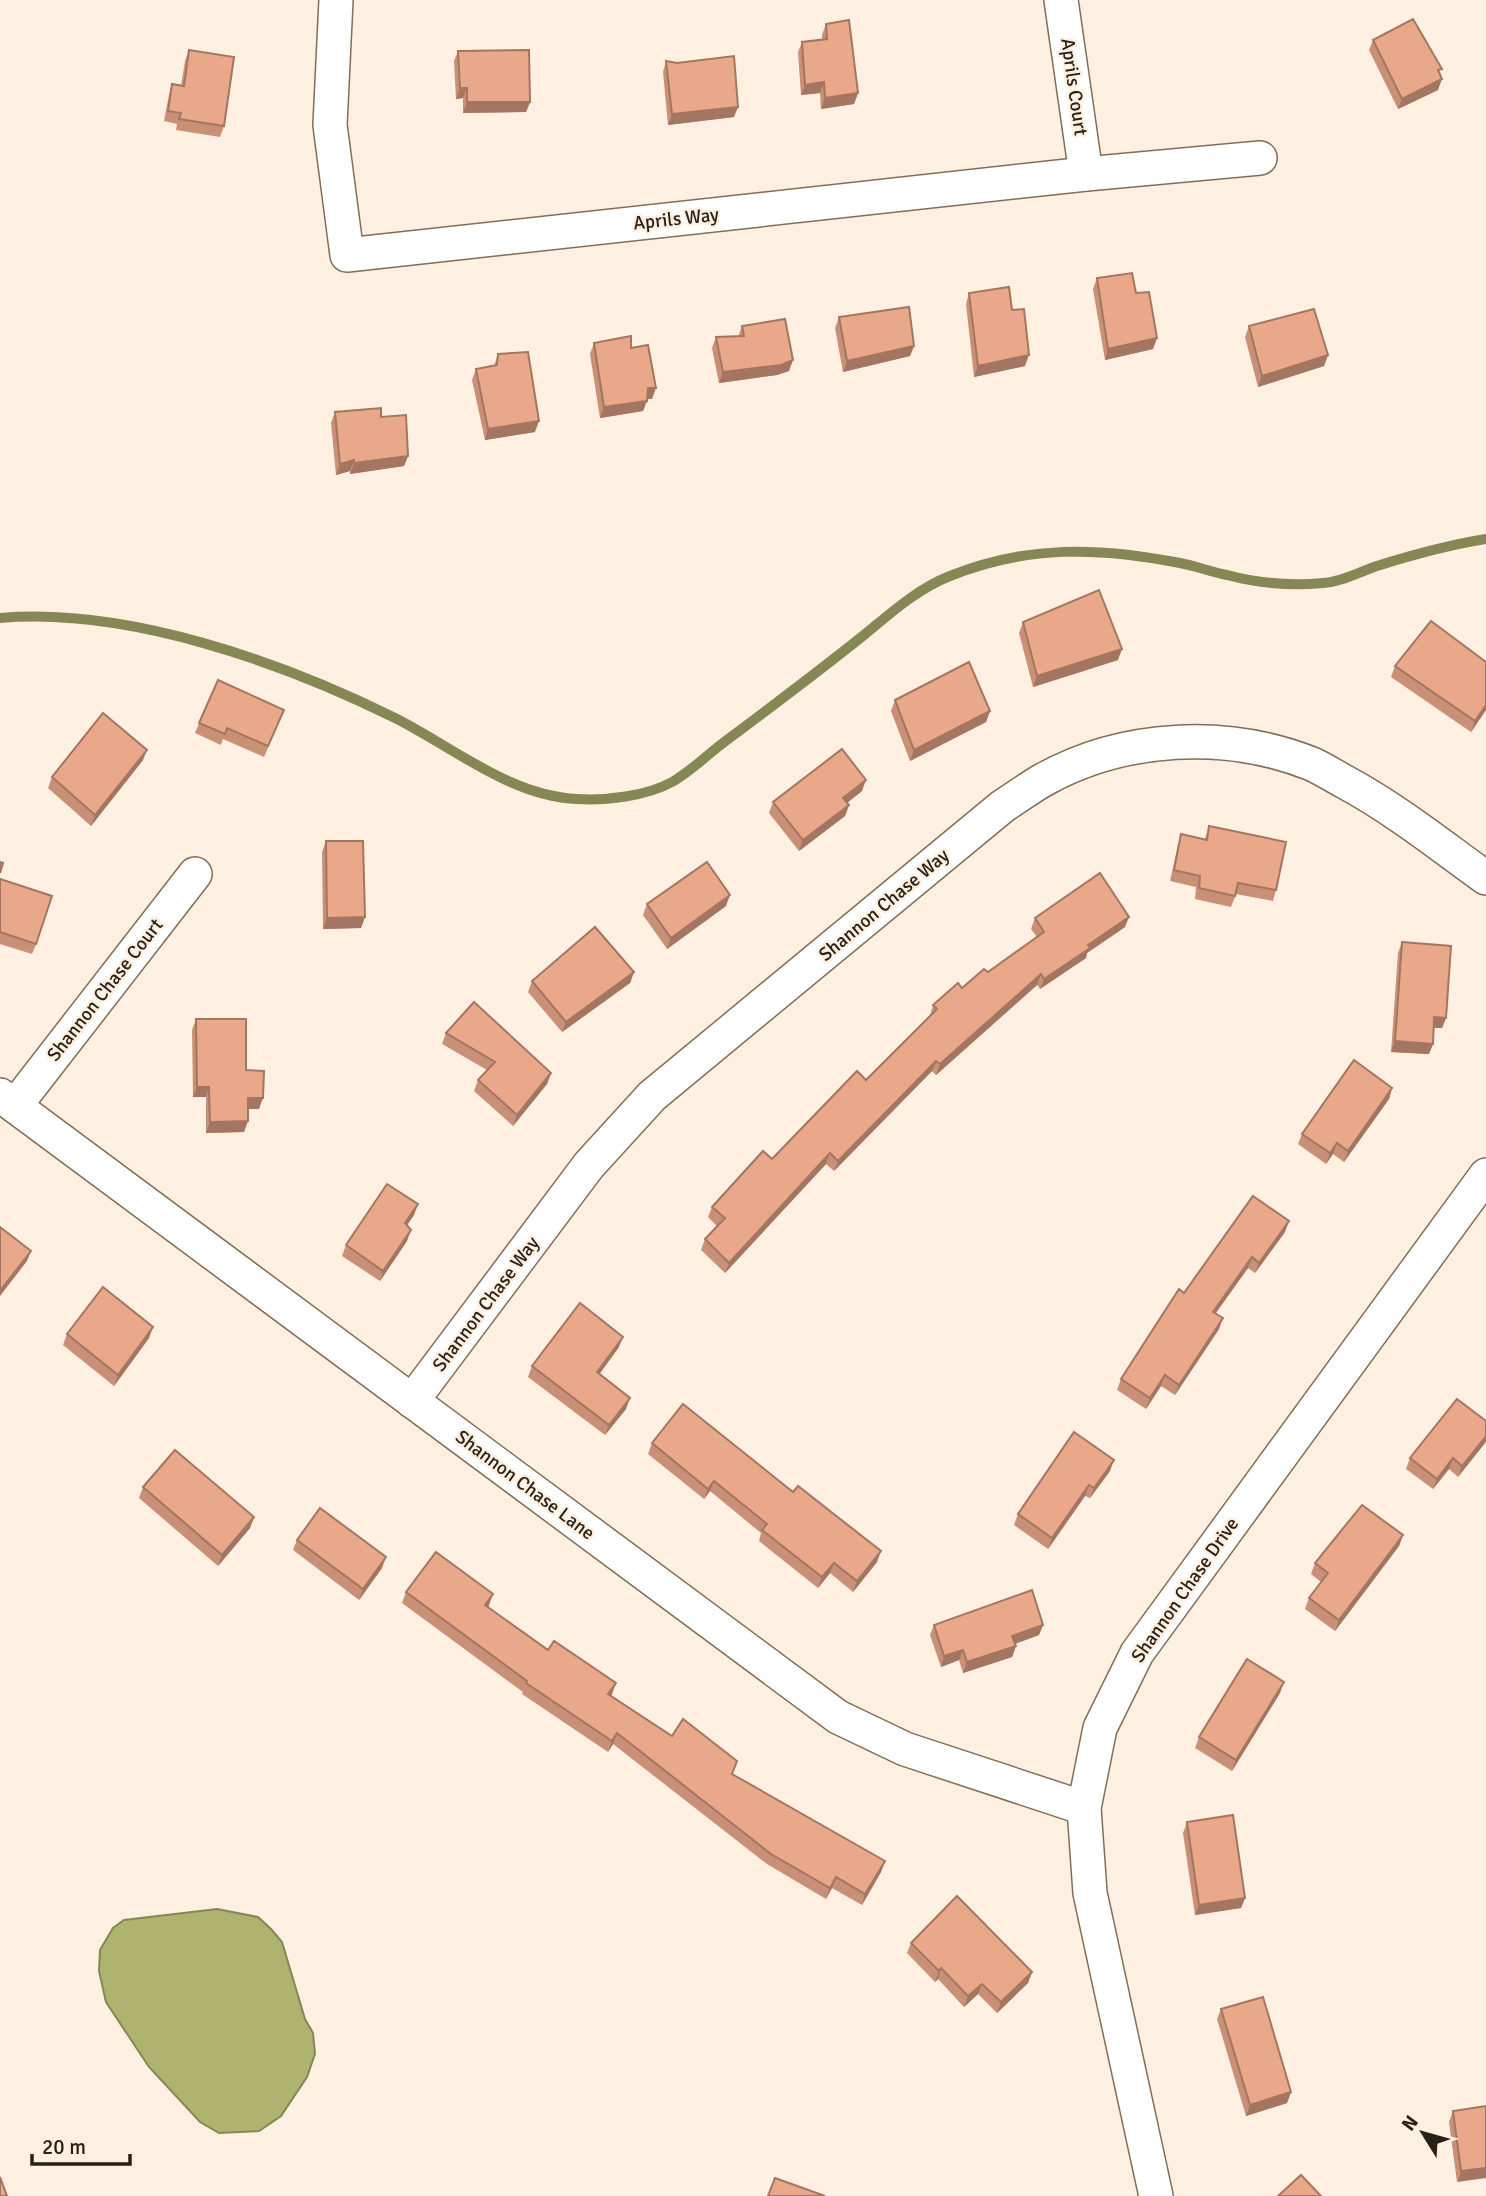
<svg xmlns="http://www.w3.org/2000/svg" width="1486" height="2196" font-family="Signika,sans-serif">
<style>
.water{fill:#aeb370;stroke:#868755;stroke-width:2}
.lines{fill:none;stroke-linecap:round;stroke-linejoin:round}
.stream{stroke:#868755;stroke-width:10}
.minor-casing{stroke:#836d57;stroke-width:36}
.minor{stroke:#fff;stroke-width:33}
.wall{fill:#c99077}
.shaded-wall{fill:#a47661}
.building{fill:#eaa88a;stroke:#a47661;stroke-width:2}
.labels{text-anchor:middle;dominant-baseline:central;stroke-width:5;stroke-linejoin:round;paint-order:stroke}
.street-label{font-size:19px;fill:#292017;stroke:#fff0e1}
</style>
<rect width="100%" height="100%" fill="#fff0e1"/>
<!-- water -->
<polygon class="water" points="217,1909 258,1917 271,1929 282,1942 305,2019 313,2033 315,2054 307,2077 281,2116 259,2131 219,2133 200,2122 149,2067 106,2002 99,1971 100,1950 113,1928 124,1920"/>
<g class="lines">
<!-- stream -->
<path class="stream" d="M0,618C127,607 282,662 395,718C453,747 510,796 577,799C605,801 647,796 672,782C690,772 707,755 723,743C771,707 818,672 864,635C891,613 917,589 950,576C1027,545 1099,547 1180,563C1196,566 1211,572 1227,575C1257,583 1291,586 1323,583C1341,582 1359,572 1377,566C1412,555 1449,545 1486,539"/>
<defs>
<g id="minor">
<polyline points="336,0 330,125 347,255 1086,174 1260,158"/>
<polyline points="1061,0 1086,174"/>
<polyline points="0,1095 838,1717 905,1749 1084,1808"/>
<polyline points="15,1106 195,874"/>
<path d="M412,1401L589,1165L652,1096L1003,806C1016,798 1029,788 1043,780C1123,735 1227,730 1312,764C1323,769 1334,776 1345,782C1395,809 1440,845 1486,878"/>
<polyline points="1156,2196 1090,1893 1084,1808 1100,1728 1137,1653 1486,1175"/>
</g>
</defs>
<!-- minor casing -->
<use href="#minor" class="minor-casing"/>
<!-- minor -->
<use href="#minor" class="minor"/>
</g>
<!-- wall -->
<g class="wall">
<polygon points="826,24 858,93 854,104 821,109 820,93 801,95 798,52 802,42 822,39 822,35"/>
<polygon points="1373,40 1440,74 1438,90 1398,109 1369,50"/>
<polygon points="189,50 224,126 220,137 176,130 177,124 164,121 169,95 172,84 181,86 185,61"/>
<polygon points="458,51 530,102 526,112 463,113 463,98 456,99 454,61"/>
<polygon points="666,61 734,117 668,125 663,72"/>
<polygon points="1097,278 1136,293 1157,338 1153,349 1105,360 1093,289"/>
<polygon points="969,293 1012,310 1025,366 974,377 966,304"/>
<polygon points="839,317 914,346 910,356 843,372 835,328"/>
<polygon points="742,326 789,371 777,375 719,383 712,348 716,337 738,337"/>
<polygon points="1249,326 1328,355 1324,366 1258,387 1245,337"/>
<polygon points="594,343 652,399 647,399 643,411 600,418 590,354"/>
<polygon points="498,354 535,432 485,440 472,380 476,369 494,366"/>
<polygon points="335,412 381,417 408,456 404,466 350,474 350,471 336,475 331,423"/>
<polygon points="1023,622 1118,660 1033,687 1019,633"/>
<polygon points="1395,666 1486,710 1471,732 1391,677"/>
<polygon points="895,700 990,711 986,722 910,761 891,711"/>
<polygon points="284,710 264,757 223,739 221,745 195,733 199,723"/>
<polygon points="143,760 91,826 48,788 52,777"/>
<polygon points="862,791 847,803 849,805 845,816 799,851 769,813 773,802"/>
<polygon points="1209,826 1276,890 1273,901 1236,894 1231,907 1195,899 1196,887 1170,881 1178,845 1181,834 1205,839"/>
<polygon points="326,841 365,917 361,928 323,929 322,852"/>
<polygon points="0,879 36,944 32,954 0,944"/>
<polygon points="647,904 726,906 667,949 643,915"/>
<polygon points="1035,918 1125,927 1087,953 1086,958 1040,989 1037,985 936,1075 932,1071 834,1171 826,1164 725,1273 701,1250 705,1239 717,1226 708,1217 712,1207 772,1159 866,1080 930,1016 933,1005 988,972 1037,937 1031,929"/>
<polygon points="1402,942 1446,1018 1442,1028 1434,1028 1433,1044 1429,1054 1391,1052 1398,953"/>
<polygon points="634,972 630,983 562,1032 528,992 532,981"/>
<polygon points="196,1019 246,1070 259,1109 248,1109 244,1132 206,1133 206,1097 193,1097 192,1030"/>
<polygon points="446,1033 551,1073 547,1084 513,1126 474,1091 478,1080 487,1070 442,1044"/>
<polygon points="1392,1088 1389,1099 1344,1162 1333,1154 1326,1164 1298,1144 1302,1134"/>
<polygon points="414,1215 407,1225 407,1241 380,1281 342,1256 346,1245"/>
<polygon points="1285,1232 1255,1273 1248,1268 1216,1313 1219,1329 1175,1395 1161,1386 1146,1409 1117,1390 1121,1379 1184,1293"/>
<polygon points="67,1334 149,1338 114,1386 63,1345"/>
<polygon points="619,1347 599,1374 626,1409 605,1435 528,1377 532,1366"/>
<polygon points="1486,1421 1458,1477 1449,1469 1433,1489 1406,1469 1410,1458"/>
<polygon points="652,1443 877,1562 853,1592 830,1573 818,1588 759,1541 761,1533 710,1491 704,1499 648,1454"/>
<polygon points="1110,1471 1090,1498 1085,1496 1048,1549 1014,1525 1018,1514"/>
<polygon points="143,1487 254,1517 250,1528 218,1566 139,1498"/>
<polygon points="1403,1535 1399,1546 1335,1631 1305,1609 1309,1598 1321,1582 1311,1574 1315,1563"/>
<polygon points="297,1540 382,1568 359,1600 293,1550"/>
<polygon points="406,1592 489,1605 488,1607 612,1694 611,1696 672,1736 732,1774 885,1861 881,1872 862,1905 832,1888 826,1899 767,1864 613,1744 608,1752 522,1694 523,1692 402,1603"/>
<polygon points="934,1625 1043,1625 1039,1635 1015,1644 1016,1646 1012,1657 963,1673 959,1660 941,1667 930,1635"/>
<polygon points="1280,1693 1232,1771 1195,1748 1199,1737"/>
<polygon points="1187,1822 1245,1898 1241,1908 1195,1915 1183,1833"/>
<polygon points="911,1943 1032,1972 1028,1983 997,2013 978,1994 964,2007 938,1979 935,1982 907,1953"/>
<polygon points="1221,2009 1291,2092 1287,2103 1246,2116 1217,2019"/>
<polygon points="1486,2106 1457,2182 1449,2122 1453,2111"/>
</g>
<!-- shaded-wall -->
<g class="shaded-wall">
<polygon points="1442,79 1438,90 1398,109 1402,99"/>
<polygon points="824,82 820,93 801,95 805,85"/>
<polygon points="460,88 467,88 463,98 456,99"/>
<polygon points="858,93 854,104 821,109 825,98"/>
<polygon points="467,102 530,102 526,112 463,113"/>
<polygon points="738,107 734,117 668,125 672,114"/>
<polygon points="1157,338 1153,349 1105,360 1108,349"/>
<polygon points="914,346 910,356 843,372 847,361"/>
<polygon points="1029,355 1025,366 974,377 978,366"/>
<polygon points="1328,355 1324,366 1258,387 1262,376"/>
<polygon points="793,360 789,371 777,375 719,383 723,372"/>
<polygon points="648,388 656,388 652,399 644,399"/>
<polygon points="647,401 643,411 600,418 604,407"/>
<polygon points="539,421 535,432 485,440 488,429"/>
<polygon points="408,456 404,466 350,474 354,463"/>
<polygon points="354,460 350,471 336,475 340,464"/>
<polygon points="1122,649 1118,660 1033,687 1037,676"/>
<polygon points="1486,705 1486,710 1471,732 1475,721"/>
<polygon points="990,711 986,722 910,761 914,750"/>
<polygon points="147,750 143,760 91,826 95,815"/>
<polygon points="866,780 862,791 839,809 843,798"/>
<polygon points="849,805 845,816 799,851 803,840"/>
<polygon points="730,895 726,906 667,949 671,938"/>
<polygon points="365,917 361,928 323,929 327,918"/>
<polygon points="1129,917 1125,927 1087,953 1086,958 1040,989 1044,979 1088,945"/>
<polygon points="634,972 630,983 562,1032 566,1022"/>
<polygon points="1041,974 1037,985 936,1075 940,1064"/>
<polygon points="1434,1017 1446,1018 1442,1028 1431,1028"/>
<polygon points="1395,1041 1433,1044 1429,1054 1391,1052"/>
<polygon points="936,1061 932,1071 834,1171 838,1161"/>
<polygon points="551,1073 547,1084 513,1126 517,1115"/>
<polygon points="197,1087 209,1087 206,1097 193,1097"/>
<polygon points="1392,1088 1389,1099 1344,1162 1348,1151"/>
<polygon points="248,1098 263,1098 259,1109 244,1109"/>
<polygon points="248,1121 244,1132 206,1133 210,1122"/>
<polygon points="1337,1143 1333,1154 1326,1164 1330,1153"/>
<polygon points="830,1153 826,1164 725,1273 729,1263"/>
<polygon points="418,1204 414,1215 401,1234 405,1223"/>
<polygon points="1289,1221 1285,1232 1255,1273 1259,1263"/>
<polygon points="411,1230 407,1241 380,1281 383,1271"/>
<polygon points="31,1251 27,1261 0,1296 0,1291"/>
<polygon points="1252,1257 1248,1268 1209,1322 1213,1312"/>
<polygon points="1223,1318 1219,1329 1175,1395 1179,1385"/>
<polygon points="153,1327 149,1338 114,1386 118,1375"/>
<polygon points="623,1337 619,1347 593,1383 597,1372"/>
<polygon points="1165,1375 1161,1386 1146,1409 1150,1398"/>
<polygon points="630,1398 626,1409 605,1435 609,1425"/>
<polygon points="1486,1436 1486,1442 1458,1477 1462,1466"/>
<polygon points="1453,1458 1449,1469 1433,1489 1437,1479"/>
<polygon points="1114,1460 1110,1471 1090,1498 1094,1488"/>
<polygon points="714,1481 710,1491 704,1499 708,1489"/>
<polygon points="1089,1485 1085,1496 1048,1549 1052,1538"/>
<polygon points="254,1517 250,1528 218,1566 222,1555"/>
<polygon points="1403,1535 1399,1546 1335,1631 1339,1620"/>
<polygon points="881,1551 877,1562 853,1592 857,1581"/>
<polygon points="386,1557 382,1568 359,1600 363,1589"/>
<polygon points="834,1563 830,1573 818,1588 822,1577"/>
<polygon points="493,1594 489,1605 481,1616 485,1605"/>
<polygon points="1043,1625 1039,1635 1008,1646 1012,1636"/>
<polygon points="1016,1646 1012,1657 963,1673 967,1662"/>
<polygon points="963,1650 959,1660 941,1667 944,1656"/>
<polygon points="1284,1682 1280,1693 1232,1771 1236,1760"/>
<polygon points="616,1683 612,1694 604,1705 608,1694"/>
<polygon points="617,1733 613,1744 608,1752 612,1741"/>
<polygon points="885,1861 881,1872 862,1905 865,1894"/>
<polygon points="836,1877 832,1888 826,1899 830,1888"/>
<polygon points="1245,1898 1241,1908 1195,1915 1199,1905"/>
<polygon points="941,1968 938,1979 935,1982 939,1971"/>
<polygon points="1032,1972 1028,1983 997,2013 1001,2002"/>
<polygon points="982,1984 978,1994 964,2007 968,1996"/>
<polygon points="1291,2092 1287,2103 1246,2116 1250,2105"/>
<polygon points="1486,2168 1486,2178 1457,2182 1461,2171"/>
</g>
<!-- building -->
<g class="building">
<polygon points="1413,19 1442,69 1438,70 1442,79 1402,99 1373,40"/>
<polygon points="849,20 858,93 825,98 824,82 805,85 802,42 827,39 826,24"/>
<polygon points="189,50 234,57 224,126 179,119 181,113 168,111 172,84 184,86"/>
<polygon points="529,50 530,102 467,102 467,88 460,88 458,51"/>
<polygon points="734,56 738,107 672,114 666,61 677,63"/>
<polygon points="1132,273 1136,293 1149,292 1157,338 1108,349 1097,278"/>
<polygon points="1009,287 1012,310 1024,309 1029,355 978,366 969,293"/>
<polygon points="909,307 914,346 847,361 839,317"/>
<polygon points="1314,309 1328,355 1262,376 1249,326"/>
<polygon points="785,319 793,360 781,365 723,372 716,337 744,336 742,326"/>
<polygon points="631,336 631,348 648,345 656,388 648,388 647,401 604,407 594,343"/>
<polygon points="528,352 539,421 488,429 476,369 497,365 498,354"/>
<polygon points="381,408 381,417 406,415 408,456 354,463 354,460 340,464 335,412"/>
<polygon points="1099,590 1122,649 1037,676 1023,622"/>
<polygon points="1431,621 1486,662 1486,705 1475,721 1395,666"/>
<polygon points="969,662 990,711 914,750 895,700"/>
<polygon points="218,680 284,710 268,746 227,728 225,734 199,723"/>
<polygon points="103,713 147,750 95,815 52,777"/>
<polygon points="842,749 866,780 843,798 849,805 803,840 773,802"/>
<polygon points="1209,826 1286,842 1276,890 1238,883 1235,896 1199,888 1200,876 1174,870 1181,834 1207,840"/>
<polygon points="326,841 363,841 365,917 327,918"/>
<polygon points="0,862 3,863 0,873"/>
<polygon points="707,862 730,895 671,938 647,904"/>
<polygon points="1100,873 1129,917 1088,945 1090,948 1044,979 1041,974 940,1064 936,1061 838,1161 830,1153 729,1263 705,1239 725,1218 712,1207 763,1151 772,1159 857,1071 866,1080 937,1009 933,1005 958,983 962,988 984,969 988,972 1044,932 1035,918"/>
<polygon points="0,879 52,896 36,944 0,932"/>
<polygon points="595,927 634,972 566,1022 532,981"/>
<polygon points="1402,942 1451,946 1446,1018 1434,1017 1433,1044 1395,1041"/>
<polygon points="474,1002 551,1073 517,1115 478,1080 495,1062 446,1033"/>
<polygon points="196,1019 246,1019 246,1070 264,1071 263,1098 248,1098 248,1121 210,1122 209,1087 197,1087"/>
<polygon points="1354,1060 1392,1088 1348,1151 1337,1143 1330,1153 1302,1134"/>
<polygon points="387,1184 418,1204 405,1223 411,1230 383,1271 346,1245"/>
<polygon points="1253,1196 1289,1221 1259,1263 1252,1257 1213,1312 1223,1318 1179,1385 1165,1375 1150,1398 1121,1379 1179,1289 1184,1293"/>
<polygon points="0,1227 31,1251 0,1291"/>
<polygon points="103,1287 153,1327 118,1375 67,1334"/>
<polygon points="580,1303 623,1337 597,1372 630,1398 609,1425 532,1366"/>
<polygon points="1457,1399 1486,1421 1486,1436 1462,1466 1453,1458 1437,1479 1410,1458"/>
<polygon points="683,1404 793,1492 798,1486 881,1551 857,1581 834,1563 822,1577 762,1530 767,1524 714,1481 708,1489 652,1443"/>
<polygon points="1074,1432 1114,1460 1094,1488 1089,1485 1052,1538 1018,1514"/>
<polygon points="175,1450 254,1517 222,1555 143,1487"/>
<polygon points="1362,1505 1403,1535 1339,1620 1309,1598 1328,1573 1315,1563"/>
<polygon points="320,1508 386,1557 363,1589 297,1540"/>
<polygon points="436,1552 493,1594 485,1605 548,1650 554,1641 616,1683 608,1694 672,1736 683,1719 737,1761 732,1774 885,1861 865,1894 836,1877 830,1888 771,1854 617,1733 612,1741 526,1683 527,1681 406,1592"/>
<polygon points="1032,1590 1043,1625 1012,1636 1016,1646 967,1662 963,1650 944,1656 934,1625"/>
<polygon points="1247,1659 1284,1682 1236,1760 1199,1737"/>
<polygon points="1233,1815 1245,1898 1199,1905 1187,1822"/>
<polygon points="957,1896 1032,1972 1001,2002 982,1984 968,1996 941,1968 939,1971 911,1943"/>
<polygon points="1263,1997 1291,2092 1250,2105 1221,2009"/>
<polygon points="1486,2106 1486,2168 1461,2171 1453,2111"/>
<polygon points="1301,2175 1321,2196 1278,2196"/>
<polygon points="0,2177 7,2196 0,2196"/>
<polygon points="775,2178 825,2196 768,2196"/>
</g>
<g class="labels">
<!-- street labels -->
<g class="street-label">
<text transform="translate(1074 87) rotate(82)">Aprils Court</text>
<text transform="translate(676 219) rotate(-6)">Aprils Way</text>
<text transform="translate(884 905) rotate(-40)">Shannon Chase Way</text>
<text transform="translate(105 990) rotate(-52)">Shannon Chase Court</text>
<text transform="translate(486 1304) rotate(-53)">Shannon Chase Way</text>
<text transform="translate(525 1485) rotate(37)">Shannon Chase Lane</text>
<text transform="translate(1185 1590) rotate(-55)">Shannon Chase Drive</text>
</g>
</g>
<!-- north arrow -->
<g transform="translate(1423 2133) rotate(307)" stroke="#fff0e1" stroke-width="5" paint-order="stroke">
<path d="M0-5L12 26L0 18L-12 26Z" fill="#292017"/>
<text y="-10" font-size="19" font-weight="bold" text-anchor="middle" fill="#292017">N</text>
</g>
<!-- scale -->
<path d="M32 2154v10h98v-10" fill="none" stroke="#292017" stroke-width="3.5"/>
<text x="42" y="2154" font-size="21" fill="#292017" stroke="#fff0e1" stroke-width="5" paint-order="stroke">20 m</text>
</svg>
